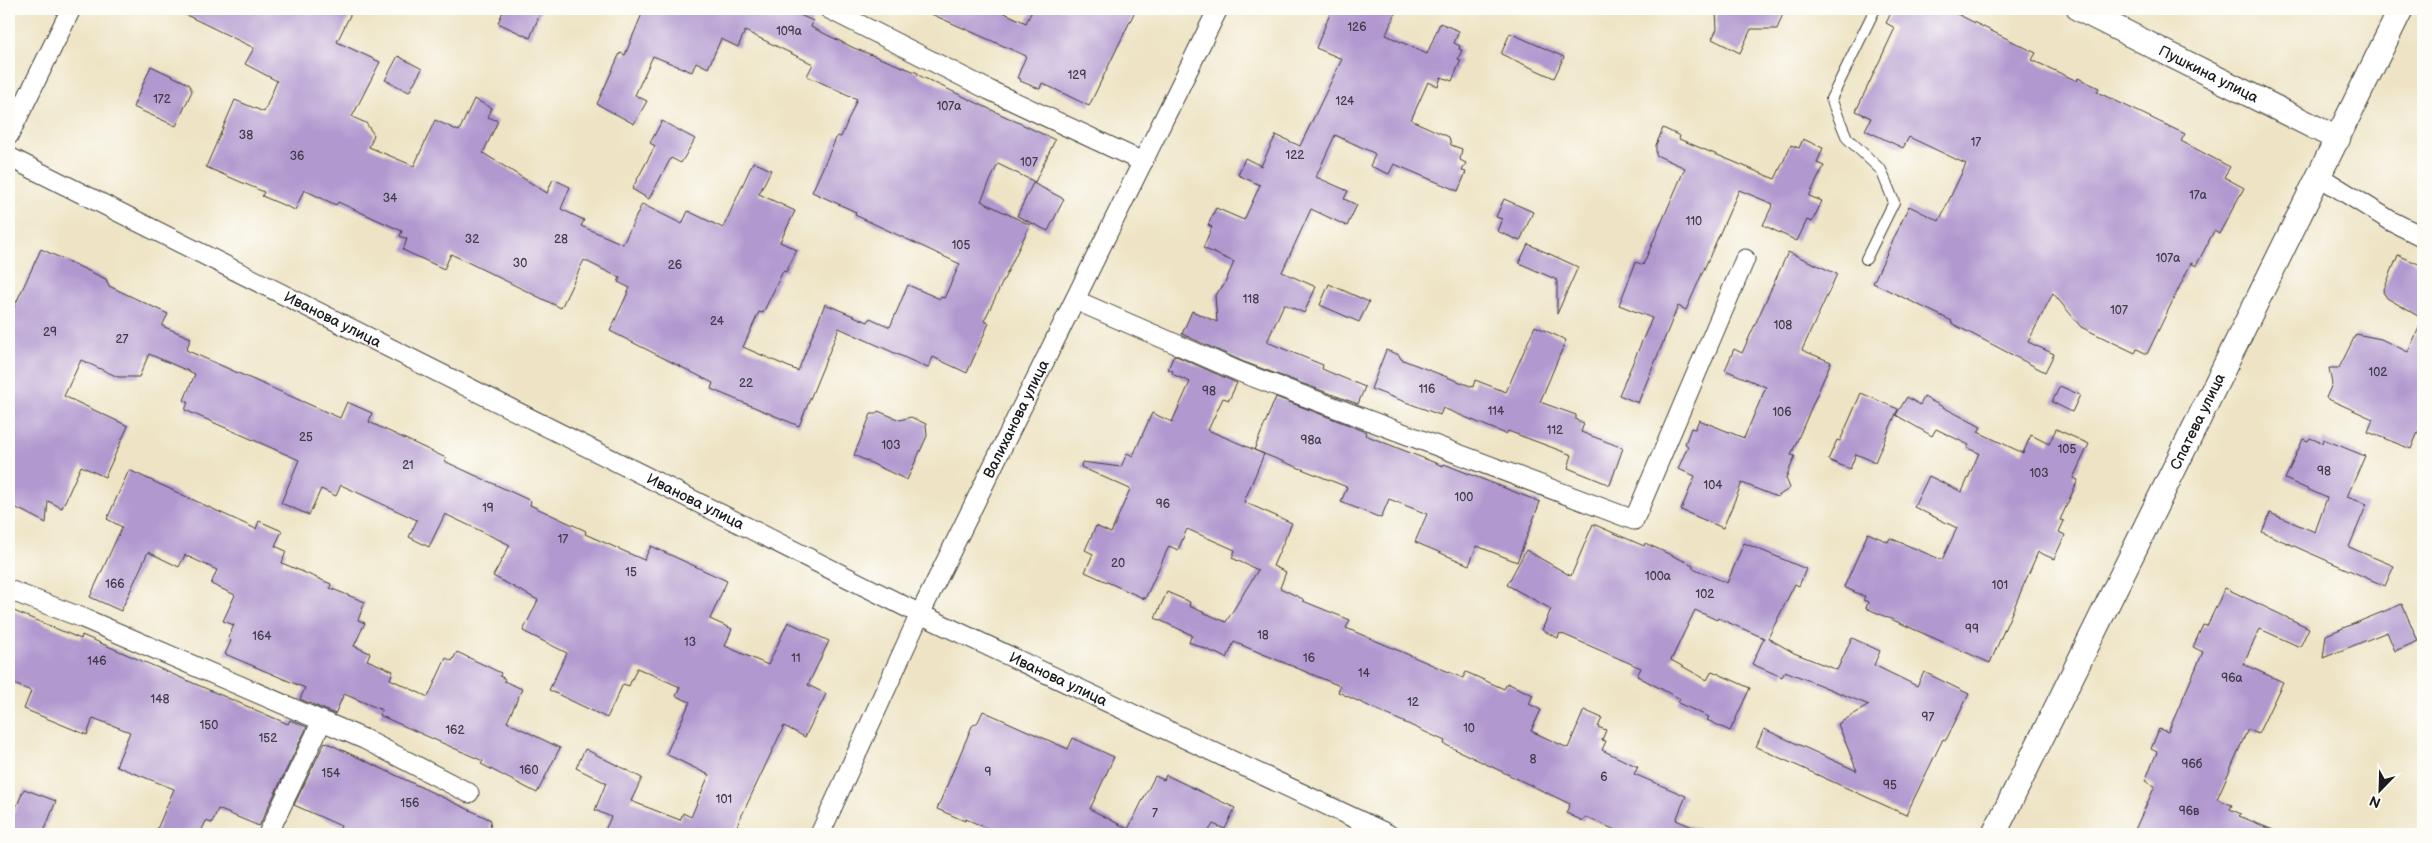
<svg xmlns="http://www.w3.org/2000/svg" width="2432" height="843" font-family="'Balsamiq Sans',sans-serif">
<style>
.building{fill:#b198cf}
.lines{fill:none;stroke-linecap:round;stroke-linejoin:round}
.service-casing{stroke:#3c3a35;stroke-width:12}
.minor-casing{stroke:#3c3a35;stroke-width:21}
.tertiary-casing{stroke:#3c3a35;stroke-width:26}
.service{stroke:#fff;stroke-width:10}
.minor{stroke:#fff;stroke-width:19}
.tertiary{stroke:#fff;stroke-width:24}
.labels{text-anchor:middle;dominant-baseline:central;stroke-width:4;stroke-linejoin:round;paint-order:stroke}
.number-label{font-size:12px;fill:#413b49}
.street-label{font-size:15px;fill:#1c1c1c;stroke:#fdfcf7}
</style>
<rect width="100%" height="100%" fill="#fdfcf7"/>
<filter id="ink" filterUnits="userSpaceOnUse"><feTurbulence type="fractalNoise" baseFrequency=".02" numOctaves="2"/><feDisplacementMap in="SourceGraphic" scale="10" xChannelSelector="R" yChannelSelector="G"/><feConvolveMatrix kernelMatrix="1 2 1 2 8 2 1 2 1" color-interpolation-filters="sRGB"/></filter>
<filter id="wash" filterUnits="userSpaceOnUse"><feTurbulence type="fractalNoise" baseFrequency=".0096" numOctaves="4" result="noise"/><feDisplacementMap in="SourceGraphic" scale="20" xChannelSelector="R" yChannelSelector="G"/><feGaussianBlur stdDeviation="1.12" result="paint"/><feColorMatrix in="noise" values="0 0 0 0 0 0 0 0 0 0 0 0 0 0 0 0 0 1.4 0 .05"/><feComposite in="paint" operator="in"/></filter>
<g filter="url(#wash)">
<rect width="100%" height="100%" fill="#eee4c5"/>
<g id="blocks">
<!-- building -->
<g class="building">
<polygon points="174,9 353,9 337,42 380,62 352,117 366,123 374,135 369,147 414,166 435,120 459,131 474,99 492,108 488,117 498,121 483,153 547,193 553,179 570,187 561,209 584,220 581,226 623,244 642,204 682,224 688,211 723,228 753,162 771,170 759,194 795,211 780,242 797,250 786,272 783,271 763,313 759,312 743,347 798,371 825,304 868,322 870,318 890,327 908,285 940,299 941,297 944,298 960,264 855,215 856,212 812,192 837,136 841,137 857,99 807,76 813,64 745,31 738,47 721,39 708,68 696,62 692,72 653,56 635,95 647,101 634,124 597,104 620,53 625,55 644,9 787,9 813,21 811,27 854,48 918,73 918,75 1055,140 1035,182 998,164 981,201 1030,225 984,321 989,323 967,373 933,357 928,368 839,328 799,426 711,389 713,383 610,331 630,288 618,282 620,278 584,260 561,308 451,254 444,269 403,250 407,239 400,236 402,231 338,202 336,205 304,190 295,210 262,196 264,192 206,167 235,100 264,112 277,81 245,64 254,48"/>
<polygon points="504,9 542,9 530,38 498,23"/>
<polygon points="920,9 996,9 1026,23 1033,9 1136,9 1089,106 1042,83 1040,89 1020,81 1021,79 1017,78 1026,56"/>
<polygon points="1332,9 1397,9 1386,35 1427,54 1440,23 1459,31 1454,43 1460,46 1459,49 1462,50 1458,59 1461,60 1452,81 1441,77 1438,86 1428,82 1411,120 1449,137 1451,145 1462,149 1460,160 1466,163 1462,171 1466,172 1458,191 1394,164 1389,174 1370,166 1375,155 1374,153 1335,135 1316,177 1348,191 1344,199 1357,205 1347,226 1311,209 1282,272 1316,287 1304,313 1284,304 1267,342 1323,365 1322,369 1365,387 1358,404 1244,362 1182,334 1192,311 1217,322 1215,295 1224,285 1234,262 1203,248 1212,227 1208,225 1216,208 1244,220 1260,185 1238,175 1245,158 1261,166 1276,135 1300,146 1342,59 1316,48"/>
<polygon points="1727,9 1736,11 1784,11 1777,29 1751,29 1740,53 1712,39 1717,29 1716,12 1726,12"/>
<polygon points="1893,9 1947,9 2036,53 2032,60 2077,81 2078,78 2099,88 2097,92 2185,134 2181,141 2230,167 2224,177 2244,188 2219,234 2214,231 2196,266 2191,263 2147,354 2137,349 2135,353 2081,327 2053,293 2028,342 2054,354 2045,372 1951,323 1952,321 1873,283 1909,206 1939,221 1966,164 1909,137 1903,148 1865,130 1871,118 1856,111 1895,28 1886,23"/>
<polygon points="1510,33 1564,57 1554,78 1501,54"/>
<polygon points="398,56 422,69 409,92 385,80"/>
<polygon points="151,66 189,84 192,91 176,126 133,107"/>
<polygon points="662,121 695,139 681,163 671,158 649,199 632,189 655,146 650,143"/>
<polygon points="1663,128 1680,136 1679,139 1775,179 1791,145 1799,148 1803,139 1823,148 1817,163 1824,166 1809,196 1822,201 1812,222 1807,220 1797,241 1763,225 1773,204 1739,190 1686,310 1678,306 1638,403 1619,395 1652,318 1619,305 1636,262 1643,265 1685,168 1656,155 1656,145"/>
<polygon points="1033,183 1064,199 1048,231 1017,216"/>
<polygon points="1504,199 1533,212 1520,241 1497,231 1502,219 1496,217"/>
<polygon points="1528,244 1578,267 1557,314 1557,280 1519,263"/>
<polygon points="41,249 106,279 109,286 168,314 162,326 191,338 186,350 340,418 347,402 372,413 369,422 446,458 444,461 531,501 530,505 586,531 585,534 644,560 651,546 727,581 710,619 732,629 725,646 768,665 788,622 829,641 808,685 826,694 805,737 784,726 733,834 603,834 611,817 595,810 606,783 576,768 585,749 642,778 631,801 680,820 683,813 691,817 709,775 666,754 690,702 676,696 680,687 637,668 629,686 623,684 607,718 549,690 567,653 523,631 538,600 493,576 510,545 445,514 429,547 409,537 417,520 341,485 336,496 321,489 309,515 281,503 299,460 185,410 188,402 184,400 195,374 149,354 139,377 118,377 81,360 64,396 128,426 105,477 81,466 62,508 48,501 46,523 9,504 9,318"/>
<polygon points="1788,252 1837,274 1802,350 1831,362 1791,455 1795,456 1786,478 1790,488 1777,497 1742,483 1723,528 1681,510 1695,476 1678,469 1688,446 1685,444 1691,428 1695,429 1699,420 1744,438 1766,387 1725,370 1734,349 1742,353"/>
<polygon points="2398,255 2423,266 2423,420 2411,449 2368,432 2373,419 2326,398 2332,384 2329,368 2339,368 2356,334 2381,339 2408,352 2423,319 2387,298 2383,292"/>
<polygon points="1329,284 1369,302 1359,322 1320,305"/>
<polygon points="1535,326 1566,340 1540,402 1576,415 1576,420 1584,423 1581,432 1623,448 1610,485 1568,468 1572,455 1508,431 1506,434 1443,408 1440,415 1371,389 1386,350 1399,355 1401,359 1408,362 1473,387 1475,380 1506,392"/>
<polygon points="1174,355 1237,383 1229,400 1223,398 1208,430 1264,454 1244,502 1292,523 1273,566 1286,572 1280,588 1303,599 1303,601 1350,620 1346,628 1463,678 1466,672 1504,689 1507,683 1533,695 1529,704 1541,710 1531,731 1568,748 1584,710 1602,718 1598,727 1606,730 1602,740 1606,741 1602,750 1638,767 1634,774 1686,796 1676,820 1709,834 1625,834 1585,817 1583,821 1566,813 1570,804 1444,744 1445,741 1338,692 1340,686 1234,642 1227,658 1189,642 1192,635 1155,618 1167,592 1190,602 1189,606 1226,622 1258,570 1232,558 1235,550 1187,529 1178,550 1169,546 1145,599 1085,572 1093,554 1085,550 1096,526 1111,533 1130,489 1081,467 1082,462 1121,467 1127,453 1133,456 1152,413 1172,422 1190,382 1172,374 1173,371 1168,369"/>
<polygon points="2060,386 2080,395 2072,412 2052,402"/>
<polygon points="1861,393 1898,409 1875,462 1856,454 1850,469 1828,460 1837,440 1840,441"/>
<polygon points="1276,397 1349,425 1366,432 1365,435 1443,466 1444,464 1540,502 1517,562 1477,546 1469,565 1415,542 1427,514 1389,499 1381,518 1341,502 1347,487 1254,450"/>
<polygon points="1907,397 1920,405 1924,397 1981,427 1978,432 2023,453 2031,435 2049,444 2056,429 2089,444 2073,478 2078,480 2060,520 2064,521 2059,532 2065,535 2054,559 2038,552 1990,663 1866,608 1868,602 1863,600 1865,597 1844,587 1868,533 1888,542 1890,538 1942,560 1957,528 1914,507 1929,476 1962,492 1979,453 1967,448 1969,445 1936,429 1932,436 1896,415"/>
<polygon points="878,411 900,420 911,417 926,424 927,436 907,480 854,455 871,414 876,414"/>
<polygon points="2310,438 2322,443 2323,439 2365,456 2347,497 2367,504 2349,547 2394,566 2385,586 2262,532 2270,513 2315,532 2327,498 2285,479 2303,439 2308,441"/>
<polygon points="129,470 256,529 259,521 282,531 275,546 286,551 282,563 331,584 330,588 365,602 358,620 365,623 354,646 370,653 367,660 393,671 390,679 428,697 446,658 452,661 457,652 501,673 500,676 505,679 504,681 522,689 507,722 560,748 537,793 481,764 483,761 379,715 382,710 344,694 335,714 300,699 305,688 225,654 231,641 228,638 234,625 223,621 235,595 211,584 217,570 185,555 179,567 148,552 121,611 90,597 122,527 107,519"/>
<polygon points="1593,524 1644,546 1645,543 1693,565 1693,568 1727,583 1744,543 1806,569 1799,586 1795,584 1768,638 1794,653 1837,670 1852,638 1880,651 1874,665 1917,686 1924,672 1969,694 1946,740 1943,739 1906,815 1756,747 1764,729 1857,771 1838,724 1869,705 1785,671 1782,677 1752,664 1764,638 1718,618 1717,620 1695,610 1671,660 1707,680 1712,671 1750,688 1730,731 1707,720 1709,717 1678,703 1680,699 1637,676 1641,668 1560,633 1558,638 1542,630 1551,609 1507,585 1526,550 1571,576"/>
<polygon points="2225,588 2309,628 2300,647 2260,629 2243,664 2283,682 2258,734 2248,729 2217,799 2232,805 2230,809 2241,814 2239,816 2283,834 2133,834 2155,786 2145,781 2157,752 2151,749 2159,729 2168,732 2203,652 2193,647 2203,625 2207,626"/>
<polygon points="2402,604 2418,641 2395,651 2387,632 2323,658 2326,635"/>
<polygon points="9,609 81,639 82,635 288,724 290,720 307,727 259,826 218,809 212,823 206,821 200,834 155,834 174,789 116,766 130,732 93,718 87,735 24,709 31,691 9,682"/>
<polygon points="983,711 1068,749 1073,738 1114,757 1090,809 1128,829 1155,776 1164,780 1166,775 1235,808 1225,829 1213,824 1207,834 1001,834 966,819 965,821 937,809 972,726 978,722"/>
<polygon points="325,742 491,820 489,834 338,834 341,826 294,805"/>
<polygon points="24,789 56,801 43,834 9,834 9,824"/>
</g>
</g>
</g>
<g filter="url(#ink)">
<use href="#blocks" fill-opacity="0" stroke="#3c3a35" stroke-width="1"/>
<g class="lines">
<defs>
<polyline id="service" points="1866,259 1894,202 1881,170 1847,138 1831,99 1875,9"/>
<g id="minor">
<polyline points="829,9 989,90 1143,162"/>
<polyline points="9,135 71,9"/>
<path id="s1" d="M9,157L920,614L1388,834"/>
<polyline points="2320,177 2391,221 2423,237"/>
<polyline points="1075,300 1240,372 1634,520 1745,259"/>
<polyline points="9,590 83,618 364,739 469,793"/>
<polyline points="268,834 322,721"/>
<path id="s2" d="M820,834L920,614L1218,9"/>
</g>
<g id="tertiary">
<path id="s3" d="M2079,9L2338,139"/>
<path id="s4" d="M1994,834L2401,9"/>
</g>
</defs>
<!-- service casing -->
<use href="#service" class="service-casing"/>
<!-- minor casing -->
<use href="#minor" class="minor-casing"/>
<!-- tertiary casing -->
<use href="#tertiary" class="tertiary-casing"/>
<!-- service -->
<use href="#service" class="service"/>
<!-- minor -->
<use href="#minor" class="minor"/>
<!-- tertiary -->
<use href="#tertiary" class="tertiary"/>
</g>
</g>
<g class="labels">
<!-- number labels -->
<g class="number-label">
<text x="1357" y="27">126</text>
<text x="789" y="31">109а</text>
<text x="1077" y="75">129</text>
<text x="162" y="99">172</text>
<text x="1345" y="101">124</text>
<text x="949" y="106">107а</text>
<text x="246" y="135">38</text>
<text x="1976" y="142">17</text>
<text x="1295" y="155">122</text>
<text x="297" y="156">36</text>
<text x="1029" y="162">107</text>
<text x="2198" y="195">17а</text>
<text x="390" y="198">34</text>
<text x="1694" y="221">110</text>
<text x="472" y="239">32</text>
<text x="561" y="239">28</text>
<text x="961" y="245">105</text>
<text x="2168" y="258">107а</text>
<text x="520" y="263">30</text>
<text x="675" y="265">26</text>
<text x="1251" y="299">118</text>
<text x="2119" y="310">107</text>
<text x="717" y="321">24</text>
<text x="1783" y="325">108</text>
<text x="50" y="332">29</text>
<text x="122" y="339">27</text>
<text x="2378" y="372">102</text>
<text x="746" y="383">22</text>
<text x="1427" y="389">116</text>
<text x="1209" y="391">98</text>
<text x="1496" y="411">114</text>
<text x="1782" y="412">106</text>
<text x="1555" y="430">112</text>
<text x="306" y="437">25</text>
<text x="1311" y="440">98а</text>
<text x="891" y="445">103</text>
<text x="2067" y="449">105</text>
<text x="408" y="465">21</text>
<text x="2324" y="471">98</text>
<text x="2039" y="473">103</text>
<text x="1713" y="485">104</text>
<text x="1464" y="497">100</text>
<text x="1163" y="504">96</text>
<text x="488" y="508">19</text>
<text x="563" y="539">17</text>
<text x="1118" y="563">20</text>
<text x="631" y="572">15</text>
<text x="1658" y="576">100а</text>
<text x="115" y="584">166</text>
<text x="2000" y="585">101</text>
<text x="1705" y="594">102</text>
<text x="1972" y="629">99</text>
<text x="1263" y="635">18</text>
<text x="262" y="636">164</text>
<text x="690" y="642">13</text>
<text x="796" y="658">11</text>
<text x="1309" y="658">16</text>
<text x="97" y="661">146</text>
<text x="1364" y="673">14</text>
<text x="2232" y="678">96а</text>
<text x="160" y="699">148</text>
<text x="1413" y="702">12</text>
<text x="1928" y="717">97</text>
<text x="209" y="725">150</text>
<text x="1469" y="728">10</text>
<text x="455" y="730">162</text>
<text x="268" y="738">152</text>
<text x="1533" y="759">8</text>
<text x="2192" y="764">96б</text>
<text x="529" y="770">160</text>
<text x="988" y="772">9</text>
<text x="331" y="773">154</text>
<text x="1604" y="777">6</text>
<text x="1890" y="785">95</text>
<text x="724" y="799">101</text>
<text x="410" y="803">156</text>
<text x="2189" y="811">96в</text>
<text x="1155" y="813">7</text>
</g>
<!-- street labels -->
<g class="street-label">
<text stroke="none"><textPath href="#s3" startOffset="145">Пушкина улица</textPath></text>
<text stroke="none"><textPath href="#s1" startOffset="362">Иванова улица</textPath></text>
<text stroke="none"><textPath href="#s2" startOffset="459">Валиханова улица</textPath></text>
<text stroke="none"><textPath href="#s4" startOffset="460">Спатева улица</textPath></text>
<text stroke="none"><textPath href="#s1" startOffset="768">Иванова улица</textPath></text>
<text stroke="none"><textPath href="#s1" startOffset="1172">Иванова улица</textPath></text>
</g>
</g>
<!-- margin -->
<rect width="2432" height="843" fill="none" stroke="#fdfcf7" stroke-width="30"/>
<!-- north arrow -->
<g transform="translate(2380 790) rotate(203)" stroke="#fdfcf7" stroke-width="4" paint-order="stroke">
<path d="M0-4L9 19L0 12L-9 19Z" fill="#1c1c1c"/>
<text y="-8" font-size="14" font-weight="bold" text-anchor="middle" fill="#1c1c1c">N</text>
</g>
</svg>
